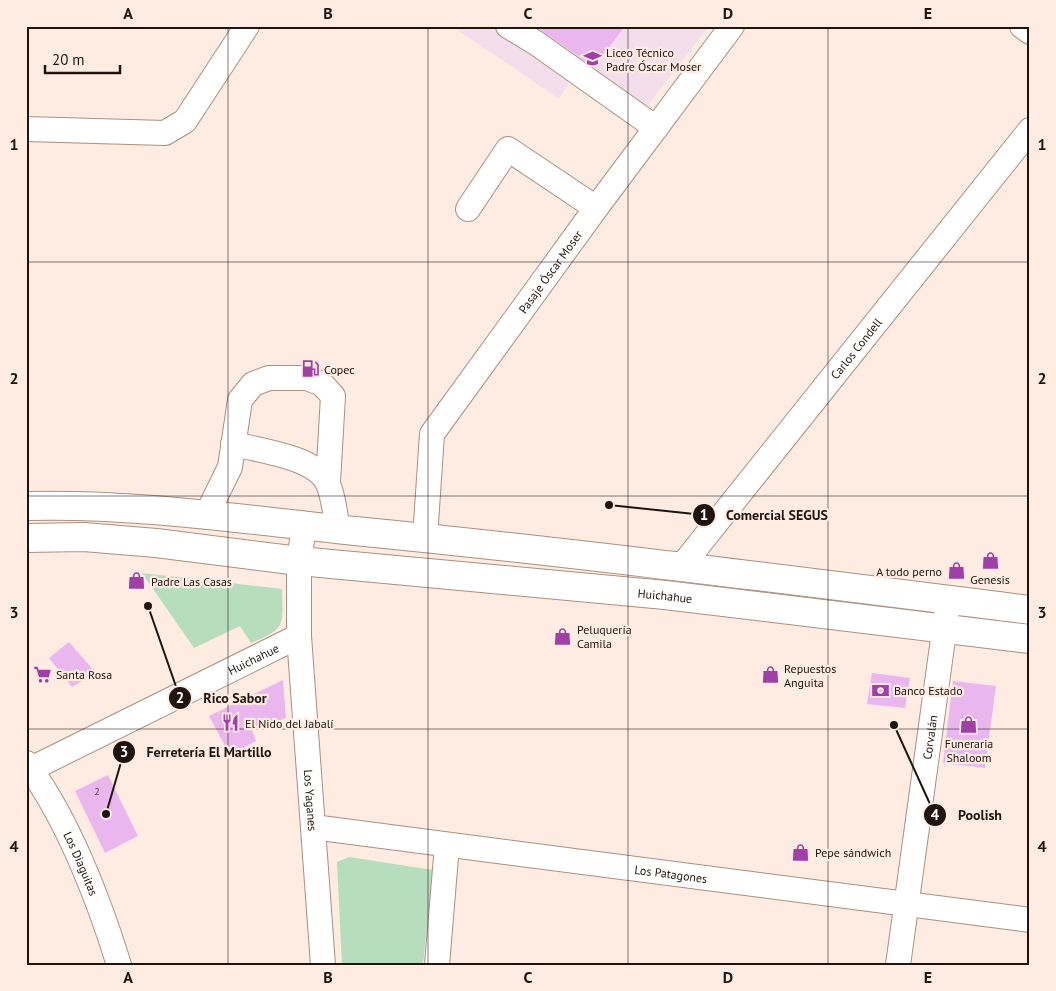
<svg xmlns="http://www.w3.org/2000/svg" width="1056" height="991" font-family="'PT Sans',sans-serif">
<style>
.education{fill:#f5deeb}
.green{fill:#b6ddbe}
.building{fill:#e9b6ee}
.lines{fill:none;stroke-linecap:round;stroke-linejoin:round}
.minor-casing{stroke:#ab8f7f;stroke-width:26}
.major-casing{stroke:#ab8f7f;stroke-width:30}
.minor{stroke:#fff;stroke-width:24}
.major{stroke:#fff;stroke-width:28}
.grid{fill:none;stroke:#1f140f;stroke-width:1;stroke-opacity:0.55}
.labels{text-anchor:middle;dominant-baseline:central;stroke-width:4.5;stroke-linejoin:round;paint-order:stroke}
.number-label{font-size:10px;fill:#523c47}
.poi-label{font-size:12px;fill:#1f140f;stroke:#feebe1;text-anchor:start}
.street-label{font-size:12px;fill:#1f140f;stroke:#feebe1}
.leader{fill:none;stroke:#1f140f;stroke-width:2}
.callout-dot{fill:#1f140f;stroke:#feebe1;stroke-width:2}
.mark-label{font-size:15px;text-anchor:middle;font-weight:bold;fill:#fff}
.callout-label{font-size:14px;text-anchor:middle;font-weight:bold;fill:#1f140f;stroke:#feebe1;stroke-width:4.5;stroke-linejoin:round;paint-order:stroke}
.neatline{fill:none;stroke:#1f140f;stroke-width:2}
.grid-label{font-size:16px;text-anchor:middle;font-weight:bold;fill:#1f140f}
</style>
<rect width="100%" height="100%" fill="#feebe1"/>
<!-- education -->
<polygon class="education" points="452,26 709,26 637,119 574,75 559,99"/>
<!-- green -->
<g class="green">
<path d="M142,573L282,589C283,625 286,629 251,643L240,626L194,648Z"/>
<polygon points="349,857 433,870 423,965 342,965 337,862"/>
</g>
<!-- building -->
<g class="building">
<polygon points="535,26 625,26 594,67"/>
<polygon points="69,642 96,673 72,687 49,658"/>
<polygon points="872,673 910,678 905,708 867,704"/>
<polygon points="283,680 286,718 252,730 256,741 230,755 209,716"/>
<polygon points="953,681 996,686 985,768 943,763"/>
<polygon points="108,775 138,836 105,853 75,791"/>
</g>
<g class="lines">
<defs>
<g id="minor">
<polyline points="508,26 536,43 656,128"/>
<polyline points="1022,26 1030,32"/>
<polyline points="26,129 165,133 185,121 247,26"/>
<polyline points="468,209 508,149 596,208"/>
<path d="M233,444C258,450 317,457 328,484C334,497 335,515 338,530"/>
<polyline points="206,516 230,467 240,400 253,384 269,378 307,378 322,384 333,396 328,482"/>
<path id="s1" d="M304,526L299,561V636L323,965"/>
<path id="s2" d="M425,538L432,434L596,208L732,26"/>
<path id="s3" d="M681,567L1030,130"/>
<path id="s4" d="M26,763C67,817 99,900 119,965"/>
<path id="s5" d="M31,769L299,636"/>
<path id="s6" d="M313,827L1030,920"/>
<polyline points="437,965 447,845"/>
<path id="s7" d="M898,965L947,610"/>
</g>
<g id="major">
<path d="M26,506C136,503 246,520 355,531C580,553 805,582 1030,610"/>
<path id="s8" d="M26,538L84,537L156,543L299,561L665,595L1030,639"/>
</g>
</defs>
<!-- minor casing -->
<use href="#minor" class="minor-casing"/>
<!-- major casing -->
<use href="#major" class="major-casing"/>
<!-- minor -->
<use href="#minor" class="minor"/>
<!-- major -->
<use href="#major" class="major"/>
</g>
<!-- grid -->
<path class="grid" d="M228,26V965M428,26V965M628,26V965M828,26V965M26,262H1030M26,496H1030M26,729H1030"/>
<!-- icons -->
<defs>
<symbol id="school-bare" viewBox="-9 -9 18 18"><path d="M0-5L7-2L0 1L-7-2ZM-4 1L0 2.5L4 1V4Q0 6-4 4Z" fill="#a03fa6" stroke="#feebe1" stroke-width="2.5" paint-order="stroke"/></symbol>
<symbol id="fuel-bare" viewBox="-9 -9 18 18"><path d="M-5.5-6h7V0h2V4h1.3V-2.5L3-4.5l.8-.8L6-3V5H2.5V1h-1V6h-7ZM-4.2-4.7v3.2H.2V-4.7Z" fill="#a03fa6" stroke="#feebe1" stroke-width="2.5" paint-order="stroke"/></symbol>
<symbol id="shop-bare" viewBox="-9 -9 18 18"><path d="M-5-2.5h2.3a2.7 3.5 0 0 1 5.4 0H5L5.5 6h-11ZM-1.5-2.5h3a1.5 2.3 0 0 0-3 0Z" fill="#a03fa6" stroke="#feebe1" stroke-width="2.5" paint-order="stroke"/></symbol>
<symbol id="supermarket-bare" viewBox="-9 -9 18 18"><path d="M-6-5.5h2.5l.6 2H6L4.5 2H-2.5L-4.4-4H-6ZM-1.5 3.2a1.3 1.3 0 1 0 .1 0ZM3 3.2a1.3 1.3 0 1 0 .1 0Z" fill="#a03fa6" stroke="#feebe1" stroke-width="2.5" paint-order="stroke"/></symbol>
<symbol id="bank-bare" viewBox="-9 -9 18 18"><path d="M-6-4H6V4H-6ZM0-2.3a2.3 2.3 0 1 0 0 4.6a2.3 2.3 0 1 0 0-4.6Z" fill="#a03fa6" stroke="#feebe1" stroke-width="2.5" paint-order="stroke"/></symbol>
<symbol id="restaurant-bare" viewBox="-9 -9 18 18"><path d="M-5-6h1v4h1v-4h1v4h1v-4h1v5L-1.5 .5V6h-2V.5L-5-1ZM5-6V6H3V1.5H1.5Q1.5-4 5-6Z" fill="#a03fa6" stroke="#feebe1" stroke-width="2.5" paint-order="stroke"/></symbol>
</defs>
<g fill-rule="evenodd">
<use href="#school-bare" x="580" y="46" width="25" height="25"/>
<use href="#fuel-bare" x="298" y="356" width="25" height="25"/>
<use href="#shop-bare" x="978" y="548" width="25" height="25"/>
<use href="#shop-bare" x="944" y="558" width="25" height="25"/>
<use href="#shop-bare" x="124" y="568" width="25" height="25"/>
<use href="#shop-bare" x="550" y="624" width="25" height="25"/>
<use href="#supermarket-bare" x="30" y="662" width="25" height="25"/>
<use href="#shop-bare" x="758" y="662" width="25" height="25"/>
<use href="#bank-bare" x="868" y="678" width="25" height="25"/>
<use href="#restaurant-bare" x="218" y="710" width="25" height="25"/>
<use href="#shop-bare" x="956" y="712" width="25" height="25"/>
<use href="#shop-bare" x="788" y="840" width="25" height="25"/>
</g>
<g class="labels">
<!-- number labels -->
<g class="number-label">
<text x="97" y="791">2</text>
</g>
<!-- poi labels -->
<g class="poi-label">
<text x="606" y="52">Liceo Técnico<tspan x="606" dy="14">Padre Óscar Moser</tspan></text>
<text x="324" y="369">Copec</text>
<text x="942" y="571" text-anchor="end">A todo perno</text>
<text x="990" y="579" text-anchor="middle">Genesis</text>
<text x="151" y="581">Padre Las Casas</text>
<text x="577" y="629">Peluquería<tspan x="577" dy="14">Camila</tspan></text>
<text x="784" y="668">Repuestos<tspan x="784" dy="14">Anguita</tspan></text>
<text x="56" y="674">Santa Rosa</text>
<text x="894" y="690">Banco Estado</text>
<text x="245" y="723">El Nido del Jabalí</text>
<text x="969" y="743" text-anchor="middle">Funeraria<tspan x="969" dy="14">Shaloom</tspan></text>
<text x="815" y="852">Pepe sándwich</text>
</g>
<!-- street labels -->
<g class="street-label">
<text stroke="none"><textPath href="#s2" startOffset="305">Pasaje Óscar Moser</textPath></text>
<text stroke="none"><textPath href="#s3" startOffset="280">Carlos Condell</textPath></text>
<text stroke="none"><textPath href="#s8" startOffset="642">Huichahue</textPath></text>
<text stroke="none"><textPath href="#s5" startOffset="248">Huichahue</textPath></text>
<text stroke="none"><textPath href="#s7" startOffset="230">Corvalán</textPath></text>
<text stroke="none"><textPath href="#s1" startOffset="275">Los Yaganes</textPath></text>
<text stroke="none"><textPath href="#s4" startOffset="115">Los Diaguitas</textPath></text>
<text stroke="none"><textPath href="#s6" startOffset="361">Los Patagones</textPath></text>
</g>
</g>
<!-- callouts -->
<path class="leader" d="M609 505L704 515M148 606L180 698M106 814L124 752M894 725L935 815"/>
<g class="callout-dot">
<circle cx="609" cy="505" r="5"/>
<circle cx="148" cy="606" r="5"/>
<circle cx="106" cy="814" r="5"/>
<circle cx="894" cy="725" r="5"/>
<circle cx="704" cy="515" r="12"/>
<circle cx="180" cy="698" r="12"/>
<circle cx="124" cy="752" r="12"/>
<circle cx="935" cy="815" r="12"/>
</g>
<g class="mark-label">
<text x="704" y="520">1</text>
<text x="180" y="703">2</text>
<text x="124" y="757">3</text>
<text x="935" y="820">4</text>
</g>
<g class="callout-label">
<text x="777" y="520">Comercial SEGUS</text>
<text x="235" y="703">Rico Sabor</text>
<text x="209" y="757">Ferretería El Martillo</text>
<text x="980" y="820">Poolish</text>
</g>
<!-- border -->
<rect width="1056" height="991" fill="none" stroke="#feebe1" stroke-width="55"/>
<!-- scale -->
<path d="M45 65v8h75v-8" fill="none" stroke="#1f140f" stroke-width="2.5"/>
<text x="52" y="65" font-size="15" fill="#1f140f" stroke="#feebe1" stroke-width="4" paint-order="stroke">20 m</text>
<rect x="28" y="28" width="1000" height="936" class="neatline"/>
<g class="grid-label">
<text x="128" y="19">A</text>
<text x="328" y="19">B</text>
<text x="528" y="19">C</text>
<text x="728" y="19">D</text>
<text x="928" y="19">E</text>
<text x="14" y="150">1</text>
<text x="1042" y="150">1</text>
<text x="14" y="384">2</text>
<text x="1042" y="384">2</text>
<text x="14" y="618">3</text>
<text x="1042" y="618">3</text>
<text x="14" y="852">4</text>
<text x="1042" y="852">4</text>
<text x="128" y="983">A</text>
<text x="328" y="983">B</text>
<text x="528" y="983">C</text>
<text x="728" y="983">D</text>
<text x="928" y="983">E</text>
</g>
</svg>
